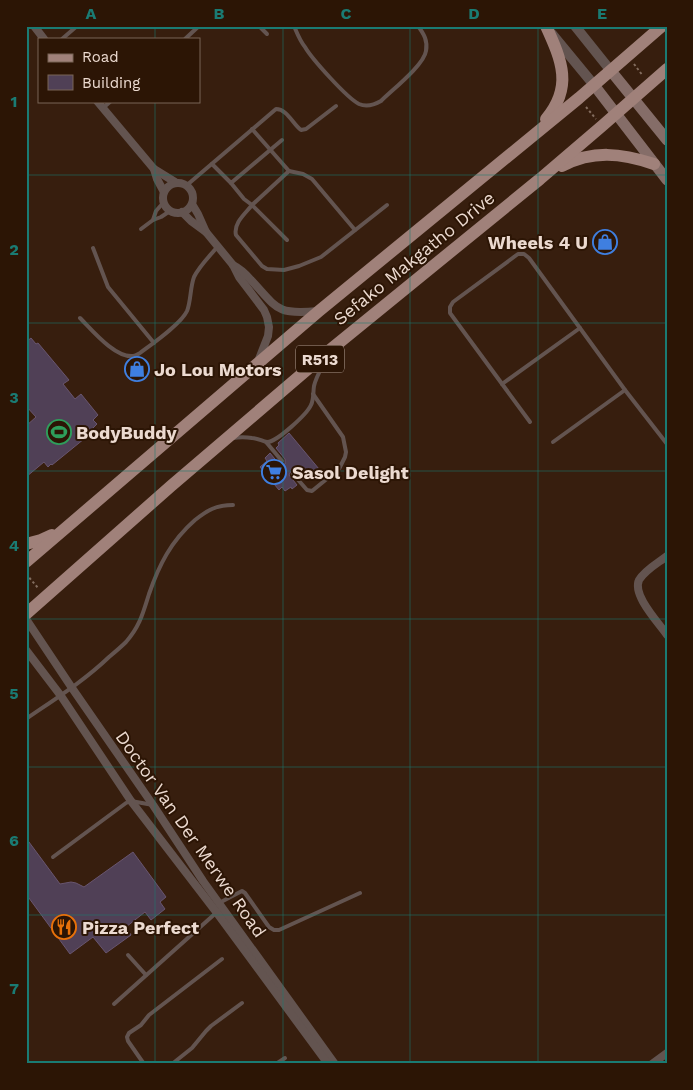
<svg xmlns="http://www.w3.org/2000/svg" width="693" height="1090" font-family="'Work Sans',sans-serif">
<style>
.building{fill:#504056;stroke:#68556f}
.lines{fill:none;stroke-linecap:round;stroke-linejoin:round}
.path{stroke:#836d5f;stroke-width:2;stroke-dasharray:2.5 2.5;stroke-linecap:butt}
.service{stroke:#635450;stroke-width:4}
.minor{stroke:#635450;stroke-width:8}
.tertiary{stroke:#635450;stroke-width:10}
.secondary{stroke:#856d68;stroke-width:11}
.primary{stroke:#a0817a;stroke-width:12}
.grid{fill:none;stroke:#1a7b73;stroke-width:1;stroke-opacity:0.55}
.labels{text-anchor:middle;dominant-baseline:central;stroke-width:4;stroke-linejoin:round;paint-order:stroke}
.shield{fill:#2c1505;stroke:#b29f93;stroke-width:1}
.shield-label{font-size:16px;font-weight:bold;fill:#ecdad0}
.poi-label{font-size:18px;font-weight:bold;fill:#ecdad0;stroke:#2c1505;text-anchor:start}
.street-label{font-size:18px;fill:#ecdad0;stroke:#2c1505}
.neatline{fill:none;stroke:#1a7b73;stroke-width:2}
.grid-label{font-size:16px;text-anchor:middle;font-weight:bold;fill:#1a7b73}
</style>
<rect width="100%" height="100%" fill="#371e0e"/>
<!-- building -->
<g class="building">
<polygon points="31,338 36,344 38,343 69,380 63,384 75,399 81,394 98,415 93,420 97,424 93,428 95,430 52,465 51,464 48,467 44,462 26,477 26,426 36,417 26,406 26,342"/>
<polygon points="289,433 319,469 307,479 306,477 303,480 295,471 291,471 289,475 297,485 292,489 291,487 285,491 282,487 279,490 260,467 267,461 265,458 270,453 279,464 282,465 285,464 285,459 276,448 279,445 278,443"/>
<polygon points="26,838 60,884 71,882 76,883 84,887 133,852 166,897 160,902 165,909 151,920 145,912 126,927 131,935 106,953 93,937 70,954 26,894"/>
</g>
<g class="lines">
<!-- path -->
<g class="path">
<polyline points="634,64 643,76"/>
<polyline points="586,107 596,119"/>
<polyline points="26,574 39,589"/>
</g>
<!-- service -->
<g class="service">
<polyline points="259,26 267,34"/>
<path d="M294,26C297,33 300,41 305,47C312,59 347,98 359,104C366,107 374,105 381,101C392,90 424,65 426,51C428,41 424,34 418,26"/>
<polyline points="62,39 77,26"/>
<polyline points="185,39 199,26"/>
<polyline points="103,108 111,101"/>
<polyline points="252,129 289,171"/>
<polyline points="212,164 231,183 282,140"/>
<path d="M231,183L244,199L252,205C246,213 233,223 236,235L262,266L267,269L284,270L299,266L321,257L387,205"/>
<path d="M187,185L276,109C287,109 293,124 301,130L306,129L336,106"/>
<polyline points="153,220 156,211 163,203"/>
<polyline points="141,229 153,220 161,217 170,211"/>
<polyline points="287,240 252,205 289,171 303,174 312,179 355,230"/>
<polyline points="93,248 108,287 154,343"/>
<path d="M80,318C92,330 115,358 133,356C136,356 138,354 140,353C152,344 181,324 187,311C191,301 190,288 194,277C200,265 210,256 218,246"/>
<polyline points="502,384 580,328"/>
<polyline points="530,422 450,313 450,307 453,302 518,254 524,254 529,258 625,390 667,444"/>
<path d="M233,438C239,437 246,437 252,438C257,438 262,441 267,442C277,442 307,414 311,405C314,399 313,392 314,386C316,377 321,369 325,361"/>
<polyline points="266,442 282,461"/>
<polyline points="553,442 625,390"/>
<polyline points="293,474 307,490 312,491 339,469 345,457 346,452 343,437 313,394"/>
<path d="M26,719C55,699 84,681 109,657C115,652 121,647 126,642C140,626 143,613 149,594C159,565 171,541 195,520C208,510 216,505 233,505"/>
<polyline points="53,857 126,803 131,801 153,805"/>
<polyline points="219,903 242,891 245,893 269,927 274,930 279,930 360,893"/>
<polyline points="128,955 146,975"/>
<polyline points="114,1004 217,912"/>
<polyline points="144,1064 128,1041 127,1037 129,1033 141,1025 149,1015 222,959"/>
<polyline points="172,1064 192,1048 206,1031 211,1026 242,1003"/>
<polyline points="276,1064 285,1058"/>
</g>
<!-- minor -->
<g class="minor">
<polyline points="34,26 44,39"/>
<polyline points="97,101 154,169 175,182"/>
<polyline points="154,169 157,179 164,192"/>
<circle cx="178" cy="198" r="15"/>
<polyline points="192,204 198,214 206,232 233,265 239,277 264,310 267,317 269,327 268,336 259,359"/>
<polyline points="182,212 191,221 206,232"/>
<path d="M233,265C241,269 246,274 251,280C278,309 276,315 318,311"/>
<path d="M667,556C658,563 645,570 639,580C632,595 658,622 667,635"/>
<polyline points="26,619 72,688 153,805 203,881 335,1064"/>
<polyline points="26,650 61,696 131,801 217,913 328,1064"/>
<polyline points="652,1064 667,1053"/>
</g>
<!-- tertiary -->
<g class="tertiary">
<polyline points="575,26 611,71"/>
<polyline points="552,34 594,85"/>
</g>
<!-- secondary -->
<g class="secondary">
<polyline points="611,71 667,140"/>
<polyline points="594,85 667,180"/>
</g>
<!-- primary -->
<g class="primary">
<path d="M546,119C573,87 562,61 546,26"/>
<path d="M562,166C593,150 621,153 654,164"/>
<polyline points="26,544 41,540 52,535"/>
<polyline points="26,562 319,311 579,98 662,26"/>
<polyline points="26,614 171,486 330,350 540,179 602,126 667,69"/>
</g>
</g>
<!-- grid -->
<path class="grid" d="M155,26V39M283,26V1064M410,26V1064M538,26V1064M155,101V1064M26,175H667M26,323H667M26,471H667M26,619H667M26,767H667M26,915H667"/>
<!-- icons -->
<defs>
<symbol id="shop-ring" viewBox="-11 -11 22 22"><circle r="9.5" fill="#2c1505" stroke="#3f7fe0" stroke-width="1.5"/><path d="M-5-2.5h2.3a2.7 3.5 0 0 1 5.4 0H5L5.5 6h-11ZM-1.5-2.5h3a1.5 2.3 0 0 0-3 0Z" fill="#3f7fe0"/></symbol>
<symbol id="stadium-ring" viewBox="-11 -11 22 22"><circle r="9.5" fill="#2c1505" stroke="#2e9e5b" stroke-width="1.5"/><path d="M0-5a6.5 5 0 1 0 0 10a6.5 5 0 1 0 0-10ZM-3.5-1.8h7v3.6h-7Z" fill="#2e9e5b"/></symbol>
<symbol id="supermarket-ring" viewBox="-11 -11 22 22"><circle r="9.5" fill="#2c1505" stroke="#3f7fe0" stroke-width="1.5"/><path d="M-6-5.5h2.5l.6 2H6L4.5 2H-2.5L-4.4-4H-6ZM-1.5 3.2a1.3 1.3 0 1 0 .1 0ZM3 3.2a1.3 1.3 0 1 0 .1 0Z" fill="#3f7fe0"/></symbol>
<symbol id="restaurant-ring" viewBox="-11 -11 22 22"><circle r="9.5" fill="#2c1505" stroke="#e8710a" stroke-width="1.5"/><path d="M-5-6h1v4h1v-4h1v4h1v-4h1v5L-1.5 .5V6h-2V.5L-5-1ZM5-6V6H3V1.5H1.5Q1.5-4 5-6Z" fill="#e8710a"/></symbol>
</defs>
<g fill-rule="evenodd">
<use href="#shop-ring" x="591" y="228" width="28" height="28"/>
<use href="#shop-ring" x="123" y="355" width="28" height="28"/>
<use href="#stadium-ring" x="45" y="418" width="28" height="28"/>
<use href="#supermarket-ring" x="260" y="458" width="28" height="28"/>
<use href="#restaurant-ring" x="50" y="913" width="28" height="28"/>
</g>
<g class="labels">
<!-- shield labels -->
<rect class="shield" x="296" y="345.5" width="48" height="27" rx="4"/>
<g class="shield-label">
<text x="320" y="359">R513</text>
</g>
<!-- poi labels -->
<g class="poi-label">
<text x="588" y="242" text-anchor="end">Wheels 4 U</text>
<text x="154" y="369">Jo Lou Motors</text>
<text x="76" y="432">BodyBuddy</text>
<text x="292" y="472">Sasol Delight</text>
<text x="82" y="927">Pizza Perfect</text>
</g>
<!-- street labels -->
<g class="street-label">
<text transform="translate(414 258) rotate(-39)">Sefako Makgatho Drive</text>
<text transform="translate(191 834) rotate(55)">Doctor Van Der Merwe Road</text>
</g>
</g>
<!-- border -->
<rect width="693" height="1090" fill="none" stroke="#2c1505" stroke-width="55"/>
<!-- legend -->
<rect x="38" y="38" width="162" height="65" fill="#2c1505" stroke="#796456"/>
<rect x="48" y="54" width="25" height="8" fill="#a0817a" stroke="#796456"/>
<text x="82" y="62" font-size="15" fill="#ecdad0">Road</text>
<rect x="48" y="75" width="25" height="15" fill="#504056" stroke="#796456"/>
<text x="82" y="88" font-size="15" fill="#ecdad0">Building</text>
<rect x="28" y="28" width="638" height="1034" class="neatline"/>
<g class="grid-label">
<text x="91" y="19">A</text>
<text x="219" y="19">B</text>
<text x="346" y="19">C</text>
<text x="474" y="19">D</text>
<text x="602" y="19">E</text>
<text x="14" y="107">1</text>
<text x="14" y="255">2</text>
<text x="14" y="403">3</text>
<text x="14" y="551">4</text>
<text x="14" y="699">5</text>
<text x="14" y="846">6</text>
<text x="14" y="994">7</text>
</g>
</svg>
